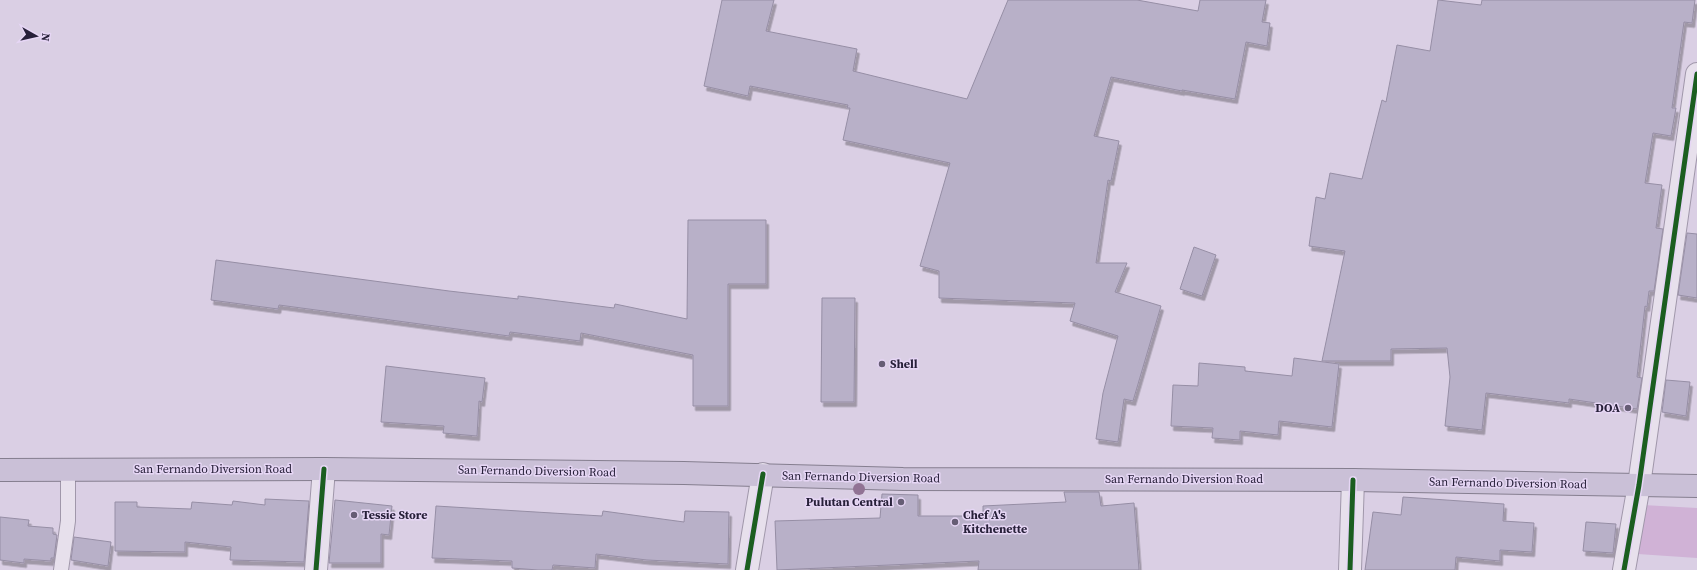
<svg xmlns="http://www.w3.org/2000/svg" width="1697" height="570" font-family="'Source Serif 4',serif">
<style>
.green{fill:#d0b2d6}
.building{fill:#b8b0c8;stroke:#968ea5;filter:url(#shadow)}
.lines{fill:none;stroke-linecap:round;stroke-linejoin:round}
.lane-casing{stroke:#a097aa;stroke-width:16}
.street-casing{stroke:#a097aa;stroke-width:24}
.highway-casing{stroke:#857e8f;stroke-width:24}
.lane{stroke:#e7e0ec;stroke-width:14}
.street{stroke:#e7e0ec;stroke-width:22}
.highway{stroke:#cac0d7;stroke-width:22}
.cycleway-casing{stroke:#e6d6f5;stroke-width:8}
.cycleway{stroke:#1b5e20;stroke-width:5}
.tree{fill:#917394}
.poi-dot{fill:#665d75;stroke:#e6d6f5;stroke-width:1.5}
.labels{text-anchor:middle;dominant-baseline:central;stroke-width:3;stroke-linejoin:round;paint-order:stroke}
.poi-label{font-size:12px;font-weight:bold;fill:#272039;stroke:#e6d6f5;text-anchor:start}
.street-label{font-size:12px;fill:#272039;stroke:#e6d6f5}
</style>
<defs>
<filter id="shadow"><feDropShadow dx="2.5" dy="4.5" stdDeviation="0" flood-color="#0004"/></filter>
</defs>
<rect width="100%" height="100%" fill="#dacfe4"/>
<!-- green -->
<polygon class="green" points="1625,504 1697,508 1697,558 1623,553"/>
<!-- building -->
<g class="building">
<polygon points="722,0 774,0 766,31 857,49 853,71 967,99 1008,0 1137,0 1198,11 1200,0 1266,0 1262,22 1270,23 1267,46 1246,42 1235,99 1182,90 1182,91 1111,77 1094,136 1119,141 1111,181 1108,180 1096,263 1127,263 1115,292 1161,306 1133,401 1124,399 1118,442 1096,439 1103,393 1118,336 1070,321 1075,303 939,298 939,271 920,266 950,163 843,140 850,108 847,108 848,105 750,86 748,96 704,86"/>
<polygon points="1438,0 1481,5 1482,0 1695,0 1692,23 1684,22 1672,108 1676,108 1671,136 1653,133 1645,183 1662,185 1656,228 1663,229 1654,291 1649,291 1647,307 1645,306 1637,377 1642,378 1637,409 1569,399 1569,403 1486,393 1482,430 1445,426 1450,377 1447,348 1391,349 1391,361 1322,361 1345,251 1309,246 1316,197 1325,199 1330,173 1362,179 1382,100 1386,102 1397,45 1430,51"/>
<polygon points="688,220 766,220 766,284 728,284 728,406 693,406 693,355 581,333 580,341 510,332 509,336 279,305 278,309 211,300 216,260 449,291 518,299 518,296 614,308 615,304 687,319"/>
<polygon points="1687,233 1697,234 1697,298 1678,295"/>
<polygon points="1194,247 1216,255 1202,296 1180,289"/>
<polygon points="822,298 855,298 854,402 821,402"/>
<polygon points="1294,358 1339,364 1332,427 1279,421 1278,435 1240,431 1240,440 1212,438 1213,428 1171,426 1173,385 1198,386 1199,363 1245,367 1245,371 1292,376"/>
<polygon points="386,366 485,378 482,402 479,401 477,436 443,433 444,426 381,422"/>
<polygon points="1666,380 1690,382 1686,416 1662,412"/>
<polygon points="1064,492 1099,492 1101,506 1134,503 1139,570 978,570 979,561 777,570 775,521 880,518 882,494 918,495 918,516 983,516 983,506 1066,502"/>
<polygon points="1403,497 1504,504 1503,521 1534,523 1532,552 1500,550 1500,561 1456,557 1455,570 1365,570 1373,512 1401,515"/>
<polygon points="265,499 309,501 304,562 230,560 231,547 185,542 185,552 115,551 115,502 137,502 137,507 191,509 192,502 232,505 233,501 265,505"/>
<polygon points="335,500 392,506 389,535 381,534 381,563 329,563"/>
<polygon points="436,506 602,516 603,511 684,522 685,511 729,512 728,564 647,560 596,554 595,568 553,565 552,570 538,570 512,568 512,561 432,558"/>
<polygon points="0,517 29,520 28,526 53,528 53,534 57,535 54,558 51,558 51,561 24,559 24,563 0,560"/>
<polygon points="1586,522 1616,524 1613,553 1583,551"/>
<polygon points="74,537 111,542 108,566 71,560"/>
</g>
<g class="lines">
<defs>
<polyline id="lane" points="61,570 68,521 68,469"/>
<g id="street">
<polyline points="316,570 324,469"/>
<polyline points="747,570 763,474"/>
<polyline points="1350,570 1353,480"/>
<polyline points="1624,570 1639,485 1697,74"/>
</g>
<polyline id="highway" points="0,470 324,469 684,473 903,479 1353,480 1697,486"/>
</defs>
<!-- lane casing -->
<use href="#lane" class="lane-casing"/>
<!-- street casing -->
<use href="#street" class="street-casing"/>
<!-- highway casing -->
<use href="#highway" class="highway-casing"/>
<!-- lane -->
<use href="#lane" class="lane"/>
<!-- street -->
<use href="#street" class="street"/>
<!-- highway -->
<use href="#highway" class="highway"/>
<defs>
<g id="cycleway">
<polyline points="316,570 324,469"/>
<polyline points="747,570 763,474"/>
<polyline points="1350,570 1353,480"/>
<polyline points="1624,570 1639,485 1697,74"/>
</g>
</defs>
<!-- cycleway casing -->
<use href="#cycleway" class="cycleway-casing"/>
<!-- cycleway -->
<use href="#cycleway" class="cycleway"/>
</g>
<!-- trees -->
<circle class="tree" cx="859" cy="489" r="6"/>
<!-- markers -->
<g class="poi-dot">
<circle cx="882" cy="364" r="4"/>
<circle cx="1628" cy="408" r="4"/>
<circle cx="901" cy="502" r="4"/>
<circle cx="354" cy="515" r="4"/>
<circle cx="955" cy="522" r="4"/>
</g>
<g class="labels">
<!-- poi labels -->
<g class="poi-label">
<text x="890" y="364">Shell</text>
<text x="1620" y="408" text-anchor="end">DOA</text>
<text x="893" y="502" text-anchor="end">Pulutan Central</text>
<text x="362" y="515">Tessie Store</text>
<text x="963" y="515">Chef A's<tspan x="963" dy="14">Kitchenette</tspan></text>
</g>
<!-- street labels -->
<g class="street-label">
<text x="213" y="469">San Fernando Diversion Road</text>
<text transform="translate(537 471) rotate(1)">San Fernando Diversion Road</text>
<text transform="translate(861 477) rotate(1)">San Fernando Diversion Road</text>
<text x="1184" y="479">San Fernando Diversion Road</text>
<text transform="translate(1508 483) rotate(1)">San Fernando Diversion Road</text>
</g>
</g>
<!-- north arrow -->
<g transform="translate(36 36) rotate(98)" stroke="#e6d6f5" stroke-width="3" paint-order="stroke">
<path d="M0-3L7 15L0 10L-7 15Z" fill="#272039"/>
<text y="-6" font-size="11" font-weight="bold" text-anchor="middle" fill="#272039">N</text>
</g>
</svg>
